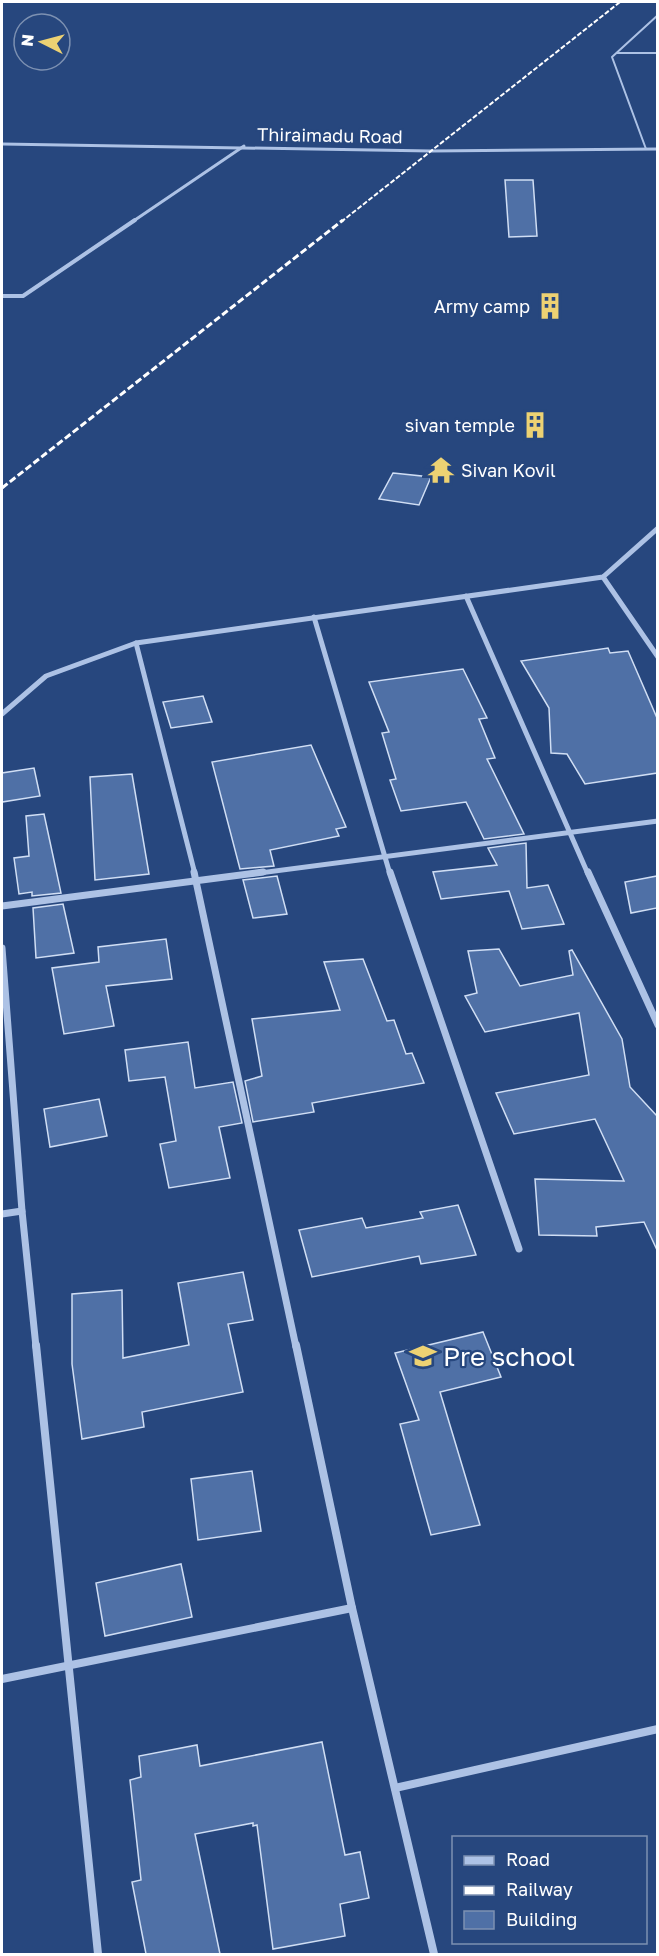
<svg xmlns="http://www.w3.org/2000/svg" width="659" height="1956" font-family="'Golos Text',sans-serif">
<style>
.building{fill:#4f70a6;stroke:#d0def4;stroke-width:1.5}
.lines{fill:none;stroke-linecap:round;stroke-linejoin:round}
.lane{stroke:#adc2e5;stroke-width:2}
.street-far4{stroke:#adc2e5;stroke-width:3}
.street-far3{stroke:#adc2e5;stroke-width:4}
.street-far2{stroke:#adc2e5;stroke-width:5}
.street-far1{stroke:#adc2e5;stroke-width:7}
.street{stroke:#adc2e5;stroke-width:8}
.rail-far1{stroke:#fff;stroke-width:2;stroke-dasharray:5 2;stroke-linecap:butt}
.rail{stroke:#fff;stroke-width:3;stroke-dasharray:7 3;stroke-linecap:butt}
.labels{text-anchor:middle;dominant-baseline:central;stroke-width:4.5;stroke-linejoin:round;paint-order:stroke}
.far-street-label{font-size:18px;fill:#fff;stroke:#27477e}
.far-poi-label{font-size:18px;fill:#fff;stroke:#27477e;text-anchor:end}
.near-poi-label{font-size:26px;fill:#fff;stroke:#27477e;text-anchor:start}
</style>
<rect width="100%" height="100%" fill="#27477e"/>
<!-- building -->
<g class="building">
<polygon points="505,180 533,180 537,236 509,237"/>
<polygon points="393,473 431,477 419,505 379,499"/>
<polygon points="608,648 610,653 628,651 657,718 657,773 585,784 567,754 551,753 549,708 521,661"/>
<polygon points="463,669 487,718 479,719 495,758 487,759 524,834 484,839 466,802 401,811 390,780 396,779 382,733 389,732 369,682"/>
<polygon points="203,696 212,722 171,728 163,702"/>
<polygon points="311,745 346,827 336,829 339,836 270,850 274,866 240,869 212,762"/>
<polygon points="34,768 40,796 2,802 2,773"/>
<polygon points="132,774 149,874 95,880 90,777"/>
<polygon points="44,814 61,893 32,896 32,892 19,894 14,858 29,856 26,816"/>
<polygon points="526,843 527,888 548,885 564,924 522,929 509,891 441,899 433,872 497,865 488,848"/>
<polygon points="277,876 287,914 253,918 243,880"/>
<polygon points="657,876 657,908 631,913 625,882"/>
<polygon points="63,904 74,953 36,958 33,908"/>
<polygon points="166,939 172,979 106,986 114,1026 64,1034 52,968 99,962 98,947"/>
<polygon points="499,949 520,986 573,975 569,951 572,950 622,1039 630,1087 657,1116 657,1250 644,1222 596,1227 597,1236 539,1235 535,1179 624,1181 595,1119 514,1134 496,1093 589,1075 579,1013 485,1032 465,996 477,993 468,951"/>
<polygon points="363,959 387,1021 394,1020 406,1054 412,1053 424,1083 312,1103 314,1112 253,1122 245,1081 262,1076 252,1019 340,1010 324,962"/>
<polygon points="188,1042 195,1088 233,1082 242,1123 219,1127 230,1178 169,1188 160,1144 176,1141 165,1077 129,1081 125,1050"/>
<polygon points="99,1099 107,1136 50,1147 44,1109"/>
<polygon points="458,1205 476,1255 421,1264 419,1256 312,1277 299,1230 362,1218 366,1228 423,1218 420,1212"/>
<polygon points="243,1272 253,1320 228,1324 243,1392 142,1412 144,1427 82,1439 72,1364 72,1294 122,1290 123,1358 189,1345 178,1283"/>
<polygon points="483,1332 501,1377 440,1392 480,1525 431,1535 400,1424 419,1420 395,1353"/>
<polygon points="252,1471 261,1531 198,1540 191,1479"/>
<polygon points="181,1564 192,1617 105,1636 96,1583"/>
<polygon points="322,1742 345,1855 360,1852 369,1898 340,1904 345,1936 273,1949 257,1825 253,1826 253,1823 195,1834 220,1954 146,1954 132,1882 141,1880 130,1780 141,1777 139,1756 197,1745 200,1766"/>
</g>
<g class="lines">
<!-- lane -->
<g class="lane">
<polyline points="617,53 658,53"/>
<polyline points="646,149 612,57 658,15"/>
</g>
<!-- street-far4 -->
<g class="street-far4">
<polyline points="2,144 431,151 658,149"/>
<polyline points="132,222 244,146"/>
</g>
<!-- street-far3 -->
<polyline class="street-far3" points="2,296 23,296 135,220"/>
<!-- street-far2 -->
<g class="street-far2">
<polyline points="603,577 658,657"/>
<polyline points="466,596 588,874"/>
<polyline points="314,617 390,874"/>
<polyline points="136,643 195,874"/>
<polyline points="2,714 46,676 136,643 603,577 658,528"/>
<polyline points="252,874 658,821"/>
</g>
<!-- street-far1 -->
<g class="street-far1">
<polyline points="194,872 296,1347"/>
<polyline points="390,872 519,1249"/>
<polyline points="588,872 658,1025"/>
<polyline points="2,906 263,872"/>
<polyline points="2,948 22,1211 36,1347"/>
<polyline points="2,1214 22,1211"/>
</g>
<!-- street -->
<g class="street">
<polyline points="36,1345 98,1954"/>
<polyline points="296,1345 352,1608 434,1954"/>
<polyline points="2,1679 352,1608"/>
<polyline points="395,1788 658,1729"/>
</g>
<!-- rail-far1 -->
<polyline class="rail-far1" points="341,222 620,2"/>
<!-- rail -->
<polyline class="rail" points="2,488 343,220"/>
</g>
<!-- icons -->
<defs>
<symbol id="building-bare" viewBox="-9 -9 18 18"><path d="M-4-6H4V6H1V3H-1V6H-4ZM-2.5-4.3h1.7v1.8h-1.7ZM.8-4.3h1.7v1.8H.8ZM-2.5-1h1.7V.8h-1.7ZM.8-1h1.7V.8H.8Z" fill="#edd273" stroke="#27477e" stroke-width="2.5" paint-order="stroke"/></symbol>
<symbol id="temple-bare" viewBox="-9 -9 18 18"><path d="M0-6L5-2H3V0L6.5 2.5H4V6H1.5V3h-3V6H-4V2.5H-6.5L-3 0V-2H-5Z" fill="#edd273" stroke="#27477e" stroke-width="2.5" paint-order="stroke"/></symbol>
<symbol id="school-bare" viewBox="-9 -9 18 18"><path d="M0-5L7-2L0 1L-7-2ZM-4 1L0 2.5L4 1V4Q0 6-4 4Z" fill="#edd273" stroke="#27477e" stroke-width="2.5" paint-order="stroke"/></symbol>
</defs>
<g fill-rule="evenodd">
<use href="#building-bare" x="531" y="287" width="38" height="38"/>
<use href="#building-bare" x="516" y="406" width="38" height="38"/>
<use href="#temple-bare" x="422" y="451" width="38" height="38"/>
<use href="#school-bare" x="404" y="1337" width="38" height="38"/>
</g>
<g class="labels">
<!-- far-street labels -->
<g class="far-street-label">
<text transform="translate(330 135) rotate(1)">Thiraimadu Road</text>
</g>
<!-- far-poi labels -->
<g class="far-poi-label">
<text x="530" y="306">Army camp</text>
<text x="515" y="425">sivan temple</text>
<text x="461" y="470" text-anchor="start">Sivan Kovil</text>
</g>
<!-- near-poi labels -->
<g class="near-poi-label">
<text x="443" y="1356">Pre school</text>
</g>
</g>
<!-- border -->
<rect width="659" height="1956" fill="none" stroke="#ffffff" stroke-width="6"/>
<!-- legend -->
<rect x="452" y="1836" width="195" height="108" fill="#27477e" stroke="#7d91b2" stroke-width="1.5"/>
<rect x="464" y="1856" width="30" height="9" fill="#adc2e5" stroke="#7d91b2" stroke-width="1.5"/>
<text x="506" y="1866" font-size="18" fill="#ffffff">Road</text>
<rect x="464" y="1886" width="30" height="9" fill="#ffffff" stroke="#7d91b2" stroke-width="1.5"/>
<text x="506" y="1896" font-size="18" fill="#ffffff">Railway</text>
<rect x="464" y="1911" width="30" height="18" fill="#4f70a6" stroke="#7d91b2" stroke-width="1.5"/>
<text x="506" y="1926" font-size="18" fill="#ffffff">Building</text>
<!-- north arrow -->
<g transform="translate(42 42) rotate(276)"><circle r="28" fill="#27477e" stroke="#7d91b2" stroke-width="1.5"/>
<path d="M0-4.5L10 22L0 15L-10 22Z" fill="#edd273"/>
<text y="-9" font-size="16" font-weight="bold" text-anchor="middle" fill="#ffffff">N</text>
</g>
</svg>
